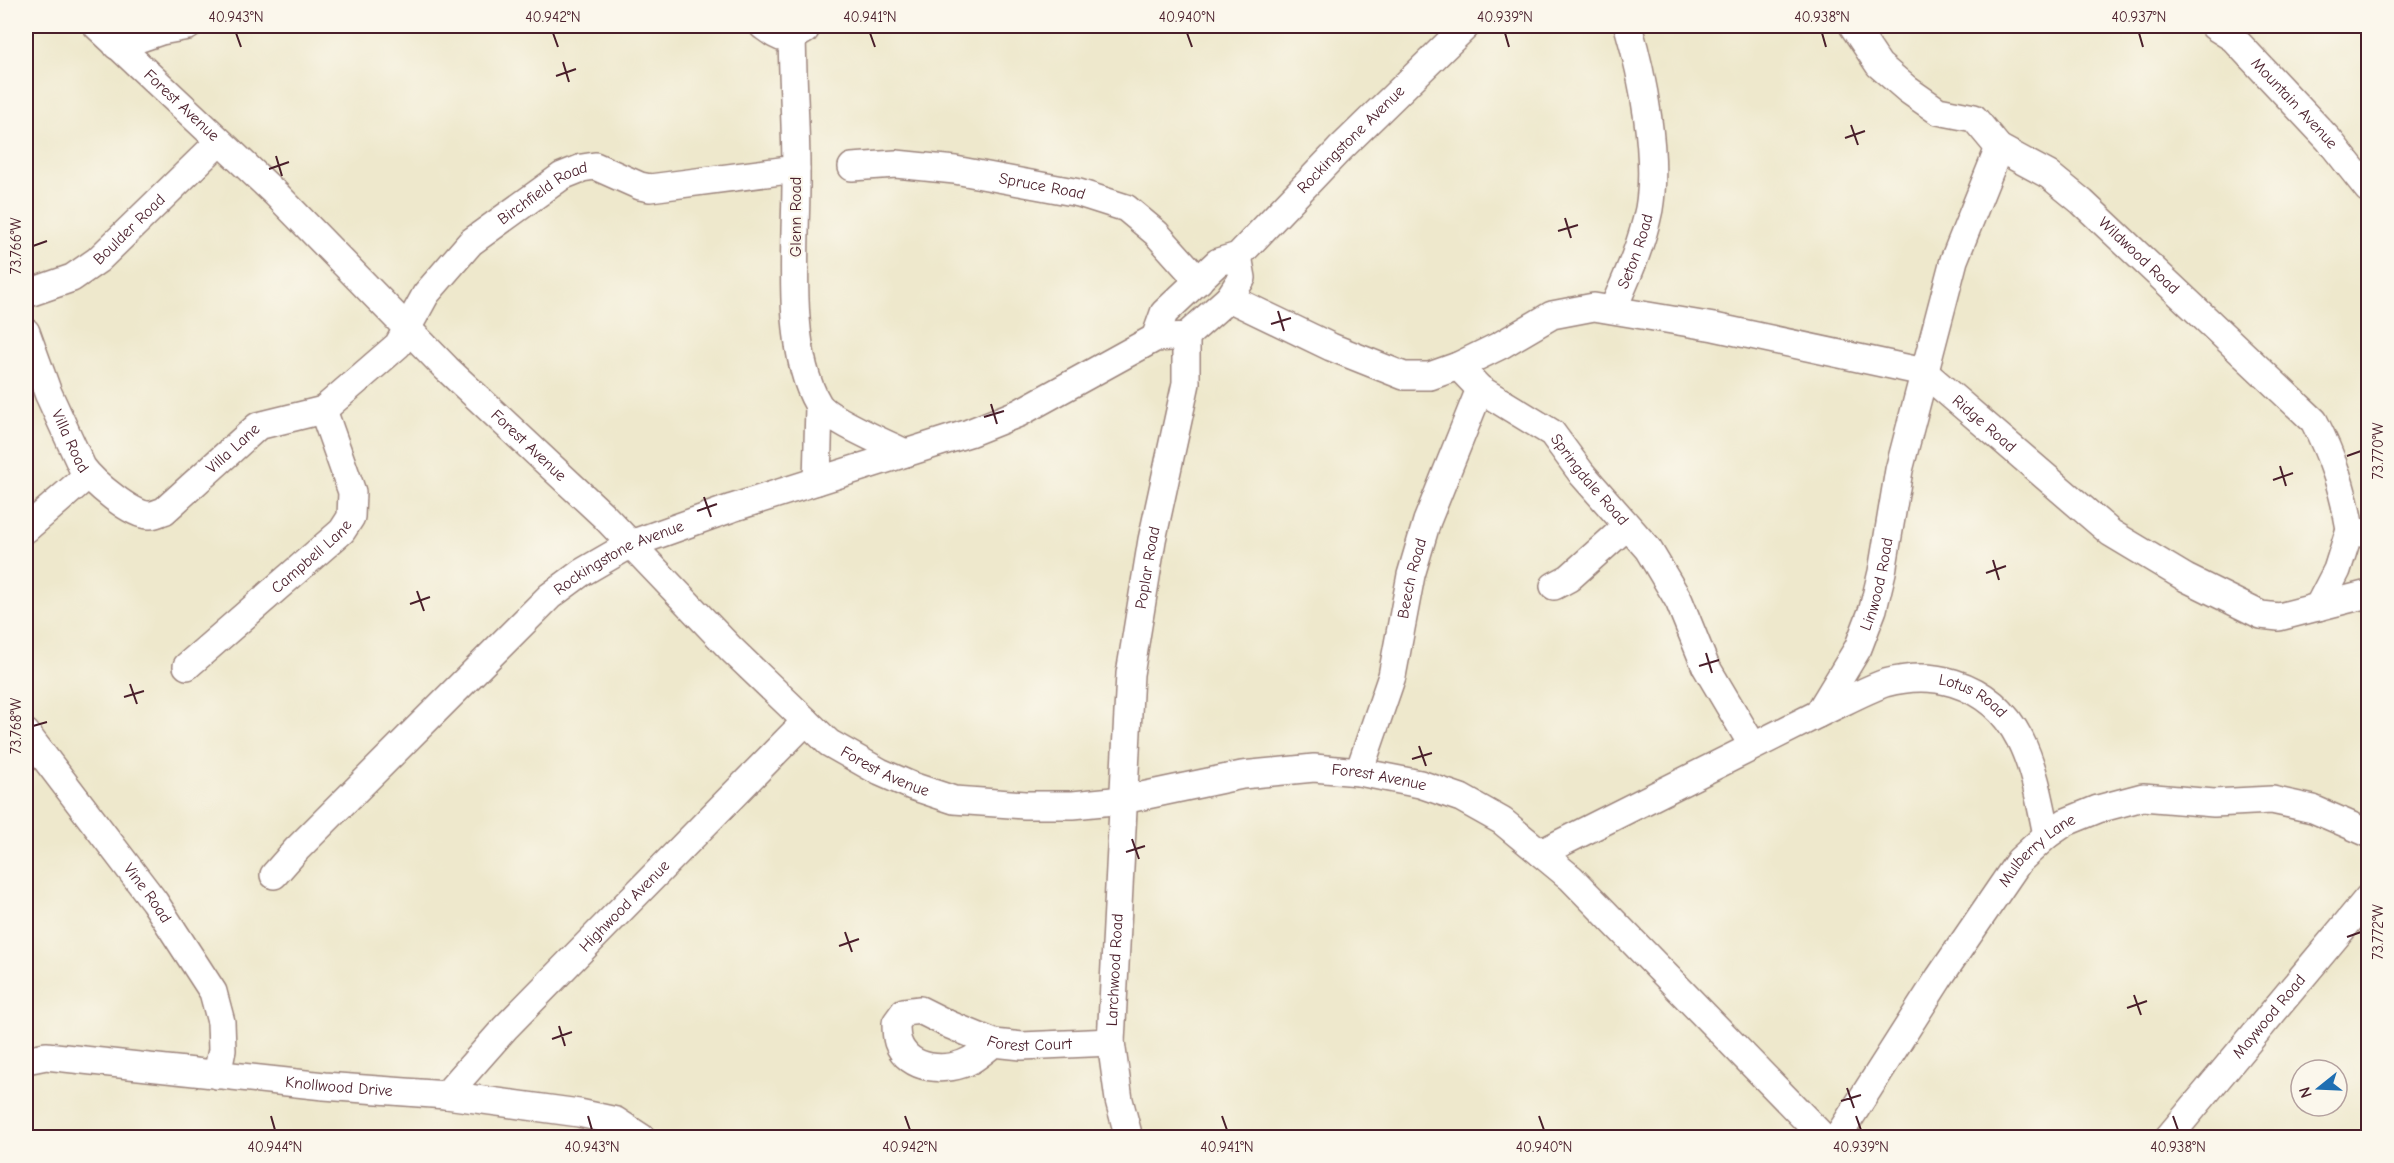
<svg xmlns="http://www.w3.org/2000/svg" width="2394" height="1163" font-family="'Comic Neue',sans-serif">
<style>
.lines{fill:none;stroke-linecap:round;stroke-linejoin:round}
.minor-casing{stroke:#9c847c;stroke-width:30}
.minor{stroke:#fff;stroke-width:27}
.ticks{fill:none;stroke:#4a1f2b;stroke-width:2}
.labels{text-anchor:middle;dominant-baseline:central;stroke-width:4.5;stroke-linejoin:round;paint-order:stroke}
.street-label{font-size:16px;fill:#4a1f2b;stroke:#fbf7ec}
.neatline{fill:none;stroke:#4a1f2b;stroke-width:2}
.ticks-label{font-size:15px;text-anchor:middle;fill:#4a1f2b}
</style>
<rect width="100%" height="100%" fill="#fbf7ec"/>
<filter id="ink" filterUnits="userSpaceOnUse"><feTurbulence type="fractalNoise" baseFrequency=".0167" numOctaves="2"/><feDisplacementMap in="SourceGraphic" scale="12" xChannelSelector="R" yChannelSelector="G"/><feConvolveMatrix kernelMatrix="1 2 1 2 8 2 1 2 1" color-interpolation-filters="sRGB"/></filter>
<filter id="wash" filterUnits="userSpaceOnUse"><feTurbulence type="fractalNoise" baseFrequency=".008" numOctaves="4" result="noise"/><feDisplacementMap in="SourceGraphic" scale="24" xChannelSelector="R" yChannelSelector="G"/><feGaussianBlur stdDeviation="1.35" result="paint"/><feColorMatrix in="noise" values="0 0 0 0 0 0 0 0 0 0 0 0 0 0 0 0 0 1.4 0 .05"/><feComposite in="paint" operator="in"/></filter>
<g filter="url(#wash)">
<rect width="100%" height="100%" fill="#eee8cc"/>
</g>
<g filter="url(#ink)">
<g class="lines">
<defs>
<g id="minor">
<path id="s1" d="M97,26L276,194L447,369L604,516L731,649L829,743L880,772L912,786L954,800L1025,805H1073L1123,800L1242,775L1314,768L1359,772L1420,784L1461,798L1502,821L1571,878L1824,1138"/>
<path d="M763,26C781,39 785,43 805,30"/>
<path d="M792,26C792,74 796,122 796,171C797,237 784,347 818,404C827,418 887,444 905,453"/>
<path id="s2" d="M1853,26L1879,65L1908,90L1938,111L1974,118L1999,148L2049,175L2082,202L2314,421C2333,458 2343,489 2350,529L2368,535"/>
<path id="s3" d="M2214,26L2233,38L2329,140L2368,189"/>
<polyline points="117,46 161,31 188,26"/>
<path id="s4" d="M852,167L896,164L955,170L1079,193L1126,208L1156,233L1199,281"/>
<path id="s5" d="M26,294L72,278L98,260L219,142"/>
<path id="s6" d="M1229,298L1331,347L1404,376H1430L1458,366L1501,345L1552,315L1594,307L1714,327L1924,372L2111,533L2186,578L2261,615L2279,617L2368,594"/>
<path id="s7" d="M1613,309C1627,277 1642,244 1649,209C1658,156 1643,76 1628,26"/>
<path id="s8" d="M26,332L48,393L82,467C92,481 133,517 150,515C154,515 160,512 164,511L258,426L323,410L398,345L426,294L471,242L562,176L582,168L595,166L640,186L650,188L796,169"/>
<path id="s9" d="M1155,338L1164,313L1218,262L1238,256L1339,150L1466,26"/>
<path id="s10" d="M1458,366L1480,389L1552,433L1582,474L1648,549L1679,601L1705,665L1753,746"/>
<polyline points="817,481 819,406"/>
<polyline points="26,529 88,475"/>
<polyline points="1554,586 1569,578 1627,526"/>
<polyline points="2318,607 2337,570 2350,529"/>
<path id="s11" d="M187,666L342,531L351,517L352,492L323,410"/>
<path id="s12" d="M1818,714C1840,704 1863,691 1885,683C1907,677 1932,676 1954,683C2024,705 2034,771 2047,835"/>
<path id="s13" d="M26,733L154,901L213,992L221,1022L222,1050L217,1075"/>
<path id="s14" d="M1359,772L1392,676L1411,575L1427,521L1480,389"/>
<path id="s15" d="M1541,853L1818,714L1858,648L1873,609L1882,572L1899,470L1954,260L1999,148"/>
<path id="s16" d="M274,875L297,849L550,596L581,573L631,544L732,508L969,433L1019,413L1155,338L1186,336L1229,298L1242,278L1238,256"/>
<path id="s17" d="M994,1043C987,1048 979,1055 971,1060C948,1073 908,1071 898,1042C896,1036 896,1028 896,1023L904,1012L920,1010L950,1025L994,1043L1022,1046L1111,1042"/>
<path id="s18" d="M26,1060L46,1056L324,1086L446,1095L579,1113L616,1121L642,1138"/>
<path id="s19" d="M446,1095L505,1028L806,721"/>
<path id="s20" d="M1129,1138L1119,1100L1111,1042L1130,674L1152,540L1186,383V336"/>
<path id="s21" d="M1837,1138L1939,978L2019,861L2047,835L2066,822L2098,809L2143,797L2214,803L2272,800L2313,809L2368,833"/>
<path id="s22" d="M2168,1138L2368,898"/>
</g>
</defs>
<!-- minor casing -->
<use href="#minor" class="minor-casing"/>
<!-- minor -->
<use href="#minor" class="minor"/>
</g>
</g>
<!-- ticks -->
<path class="ticks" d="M236,33L241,47M553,33L558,47M870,33L875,47M1187,33L1192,47M1505,33L1509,47M1822,33L1826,47M2139,33L2143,47M563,62L569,82M556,76L576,69M1851,125L1858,145M1845,138L1865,131M276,156L282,176M269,169L289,162M1565,218L1571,238M1558,231L1578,225M33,246L47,241M1278,311L1284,331M1271,324L1291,318M991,404L997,424M984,417L1004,411M2347,456L2361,451M2280,466L2286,486M2273,480L2293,473M704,497L711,517M697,511L717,504M1993,560L1999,580M1986,573L2006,566M417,591L424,611M410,604L430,597M1706,653L1712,673M1699,666L1719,660M130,684L137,704M124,697L144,691M33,726L47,722M1419,746L1426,766M1412,759L1432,753M1132,839L1139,859M1126,852L1145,846M845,932L852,952M2347,937L2361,932M839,946L859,939M2134,995L2141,1015M2127,1008L2147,1001M559,1026L565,1046M552,1039L572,1032M1847,1088L1854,1108M1841,1101L1861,1095M271,1116L275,1130M588,1116L592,1130M905,1116L910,1130M1222,1116L1227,1130M1539,1116L1544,1130M1856,1116L1861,1130M2173,1116L2178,1130"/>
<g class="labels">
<!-- street labels -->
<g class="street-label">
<text stroke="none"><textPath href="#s3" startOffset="112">Mountain Avenue</textPath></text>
<text stroke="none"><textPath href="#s1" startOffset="116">Forest Avenue</textPath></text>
<text stroke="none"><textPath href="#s9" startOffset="284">Rockingstone Avenue</textPath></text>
<text stroke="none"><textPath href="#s4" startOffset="192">Spruce Road</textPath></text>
<text stroke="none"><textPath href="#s8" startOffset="753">Birchfield Road</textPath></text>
<text transform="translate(796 217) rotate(-90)">Glenn Road</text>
<text stroke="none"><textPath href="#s5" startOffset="124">Boulder Road</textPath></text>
<text stroke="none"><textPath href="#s7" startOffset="62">Seton Road</textPath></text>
<text stroke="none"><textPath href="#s2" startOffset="375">Wildwood Road</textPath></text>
<text stroke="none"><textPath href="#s6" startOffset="813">Ridge Road</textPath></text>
<text stroke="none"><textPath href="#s8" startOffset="118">Villa Road</textPath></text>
<text stroke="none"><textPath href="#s1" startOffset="602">Forest Avenue</textPath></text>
<text stroke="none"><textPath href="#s8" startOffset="339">Villa Lane</textPath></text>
<text stroke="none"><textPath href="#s10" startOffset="176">Springdale Road</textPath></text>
<text stroke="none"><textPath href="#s11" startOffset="166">Campbell Lane</textPath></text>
<text stroke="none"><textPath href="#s16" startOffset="472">Rockingstone Avenue</textPath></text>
<text stroke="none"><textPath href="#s20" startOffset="574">Poplar Road</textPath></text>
<text stroke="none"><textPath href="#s14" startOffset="201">Beech Road</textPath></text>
<text stroke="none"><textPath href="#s15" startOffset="454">Linwood Road</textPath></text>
<text stroke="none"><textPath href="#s12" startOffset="166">Lotus Road</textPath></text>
<text stroke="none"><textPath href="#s1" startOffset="1088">Forest Avenue</textPath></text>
<text stroke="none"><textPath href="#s1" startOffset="1592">Forest Avenue</textPath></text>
<text stroke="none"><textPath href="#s21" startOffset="352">Mulberry Lane</textPath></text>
<text stroke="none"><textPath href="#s13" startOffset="201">Vine Road</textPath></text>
<text stroke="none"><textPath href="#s19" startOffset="260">Highwood Avenue</textPath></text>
<text stroke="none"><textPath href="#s20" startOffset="170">Larchwood Road</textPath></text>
<text stroke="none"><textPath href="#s22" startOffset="158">Maywood Road</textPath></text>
<text stroke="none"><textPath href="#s17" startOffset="279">Forest Court</textPath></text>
<text stroke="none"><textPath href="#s18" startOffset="315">Knollwood Drive</textPath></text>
</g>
</g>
<!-- margin -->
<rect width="2394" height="1163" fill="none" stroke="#fbf7ec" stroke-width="66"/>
<!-- north arrow -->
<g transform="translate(2319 1088) rotate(252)"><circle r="28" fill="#fbf7ec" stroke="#b4a19f" stroke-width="1.5"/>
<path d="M0-4.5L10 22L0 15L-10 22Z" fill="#1f6fb2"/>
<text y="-9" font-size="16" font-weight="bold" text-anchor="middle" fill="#4a1f2b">N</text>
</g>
<rect x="33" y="33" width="2328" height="1097" class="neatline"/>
<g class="ticks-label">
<text x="236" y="22">40.943°N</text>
<text x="553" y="22">40.942°N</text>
<text x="870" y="22">40.941°N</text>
<text x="1187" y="22">40.940°N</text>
<text x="1505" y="22">40.939°N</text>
<text x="1822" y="22">40.938°N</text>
<text x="2139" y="22">40.937°N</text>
<text transform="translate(16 246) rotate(-90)" y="5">73.766°W</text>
<text transform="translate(2378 451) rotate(-90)" y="5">73.770°W</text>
<text transform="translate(16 726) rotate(-90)" y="5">73.768°W</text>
<text transform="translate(2378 932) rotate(-90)" y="5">73.772°W</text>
<text x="275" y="1152">40.944°N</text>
<text x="592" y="1152">40.943°N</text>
<text x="910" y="1152">40.942°N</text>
<text x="1227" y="1152">40.941°N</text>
<text x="1544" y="1152">40.940°N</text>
<text x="1861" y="1152">40.939°N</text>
<text x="2178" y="1152">40.938°N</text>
</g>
</svg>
